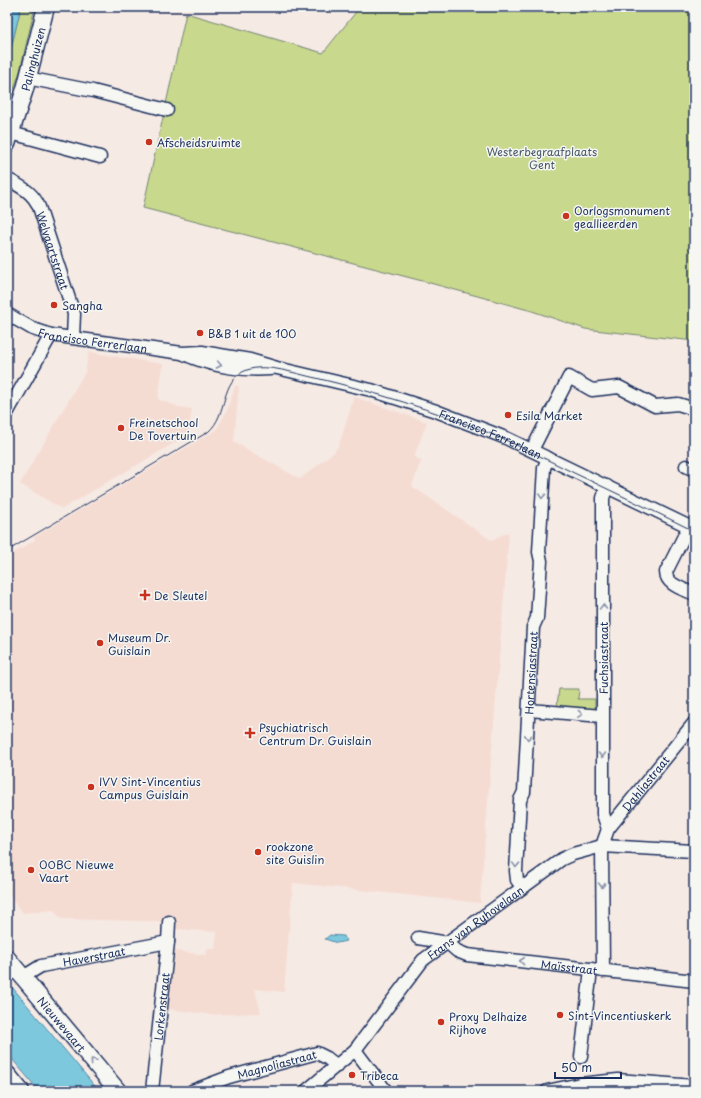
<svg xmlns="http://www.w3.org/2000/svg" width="701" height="1098" font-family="'Playpen Sans',sans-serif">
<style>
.built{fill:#f5dcd3}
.green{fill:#c8d88c;stroke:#728475}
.water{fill:#7dc8dd;stroke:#568baa}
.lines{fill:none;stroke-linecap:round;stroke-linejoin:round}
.minor-casing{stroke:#1b2f5e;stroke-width:15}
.major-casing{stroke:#1b2f5e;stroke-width:19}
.minor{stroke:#f6f6f2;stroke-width:12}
.major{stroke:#f6f6f2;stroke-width:16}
.tram{stroke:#1b2f5e;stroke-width:1}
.oneway{stroke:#8892a8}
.poi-dot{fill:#c8321e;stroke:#f6f6f2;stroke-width:1.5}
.labels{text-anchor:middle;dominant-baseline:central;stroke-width:3;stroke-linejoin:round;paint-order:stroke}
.street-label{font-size:11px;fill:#1b2f5e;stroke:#f6f6f2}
.poi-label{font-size:11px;fill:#1b2f5e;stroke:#f6f6f2;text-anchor:start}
.park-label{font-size:11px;fill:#46596a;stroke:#f6f6f2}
</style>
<rect width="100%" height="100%" fill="#f6eae4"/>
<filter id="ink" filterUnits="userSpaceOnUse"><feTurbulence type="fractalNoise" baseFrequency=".025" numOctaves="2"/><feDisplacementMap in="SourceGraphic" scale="8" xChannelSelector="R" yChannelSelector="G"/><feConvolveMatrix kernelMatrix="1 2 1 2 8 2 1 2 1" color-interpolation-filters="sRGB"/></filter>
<g filter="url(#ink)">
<!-- built -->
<g class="built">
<polygon points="89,352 163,364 158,399 179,407 192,409 188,435 62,509 20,484 85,372"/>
<polygon points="235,386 239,386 234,442 300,479 334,452 339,445 354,397 427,422 414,457 421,461 412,486 491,540 509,532 480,903 293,883 284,992 255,989 261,1013 207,1015 207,1014 168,1009 175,951 206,955 207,949 215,949 217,932 176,929 175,922 61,919 54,910 23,913 7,893 7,673 13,660 7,651 7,557 35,540 34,537 216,430 226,413"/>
</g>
<!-- green -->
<g class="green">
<polygon points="21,7 35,7 20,71 7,111 7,65"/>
<polygon points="360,7 694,7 694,341 585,329 532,311 430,283 143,208 186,13 323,53"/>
<polygon points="559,689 579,689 578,699 595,699 595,709 557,706"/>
<polygon points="614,1086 665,1091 579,1091"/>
</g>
<!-- water -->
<g class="water">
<polygon points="7,7 21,7 7,65"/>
<polygon points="330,935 344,936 346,941 337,943 325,939"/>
<polygon points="7,981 99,1091 39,1091 7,1053"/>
</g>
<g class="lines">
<defs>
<g id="minor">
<polyline points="27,78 93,91 167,110"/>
<polyline points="11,133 100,157"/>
<path id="s1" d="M7,179C21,187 33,192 39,207L74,314L73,337"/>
<path id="s2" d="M7,314L33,329L51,335L182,353L202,352L250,360L277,368L371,390L436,411L506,438L694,529"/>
<path d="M184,354C211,366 240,371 270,369"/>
<polyline points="7,413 51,335"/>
<polyline points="532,450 569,377 592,390 619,387 655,406 678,404 694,409"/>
<polyline points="686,466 694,470"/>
<polyline points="607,486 603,498 603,814 608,829"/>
<path d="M689,526L666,572C666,585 684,589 694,594"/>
<polyline points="529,710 602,716"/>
<path id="s3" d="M522,887L517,880L516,871L520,800L524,792L533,627L537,618L541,561L539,552L544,468L548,458"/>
<path id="s4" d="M418,938L448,943L457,951L467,955L694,981"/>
<path id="s5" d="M603,971L602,846L608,829L694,723"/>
<path id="s6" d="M23,977L41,966L168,942"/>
<polyline points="355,1050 386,1091"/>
<polyline points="581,1057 591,969"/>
<path id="s7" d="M152,1091L168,942L169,922"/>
<path id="s8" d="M192,1091L229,1077L317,1053L327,1058L337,1066"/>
<path id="s9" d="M306,1091L355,1050L423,960L562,859L573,854L602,846L694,851"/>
<polyline points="547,1091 580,1084 618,1080 694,1086"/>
</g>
<g id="major">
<path id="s10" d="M7,144L25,89L46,7"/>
<path id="s11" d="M7,958L118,1091"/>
<polyline points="7,1074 21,1091"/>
</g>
</defs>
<!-- minor casing -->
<use href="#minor" class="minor-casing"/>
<!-- major casing -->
<use href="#major" class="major-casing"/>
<!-- minor -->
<use href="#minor" class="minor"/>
<!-- major -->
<use href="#major" class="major"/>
<!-- tram -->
<path class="tram" d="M7,551L208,432C229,414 219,380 247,370C267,363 296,374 316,378C375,392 433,410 489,433C518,445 546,459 574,473C614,492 654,511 694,531"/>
</g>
<!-- one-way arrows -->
<defs><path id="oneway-chevron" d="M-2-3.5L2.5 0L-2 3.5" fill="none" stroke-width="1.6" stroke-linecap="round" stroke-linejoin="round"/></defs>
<g class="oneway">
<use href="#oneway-chevron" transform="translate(219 365) rotate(11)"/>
<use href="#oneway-chevron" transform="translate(542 496) rotate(94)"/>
<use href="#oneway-chevron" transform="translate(603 607) rotate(-90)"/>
<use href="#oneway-chevron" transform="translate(580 714) rotate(5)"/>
<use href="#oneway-chevron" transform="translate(528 737) rotate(94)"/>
<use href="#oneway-chevron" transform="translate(602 755) rotate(90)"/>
<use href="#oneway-chevron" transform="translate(516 865) rotate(92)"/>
<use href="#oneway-chevron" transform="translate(602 885) rotate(90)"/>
<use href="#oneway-chevron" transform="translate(522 961) rotate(-174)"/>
<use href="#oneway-chevron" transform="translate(93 1061) rotate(-130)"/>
</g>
</g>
<!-- markers -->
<g class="poi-dot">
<circle cx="149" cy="142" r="4"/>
<circle cx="566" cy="216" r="4"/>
<circle cx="54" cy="305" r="4"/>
<circle cx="200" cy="333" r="4"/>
<circle cx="508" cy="415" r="4"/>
<circle cx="121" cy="428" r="4"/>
<path d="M143 589h4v4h4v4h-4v4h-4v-4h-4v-4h4z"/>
<circle cx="100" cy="643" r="4"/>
<path d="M248 727h4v4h4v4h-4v4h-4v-4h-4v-4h4z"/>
<circle cx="91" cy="787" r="4"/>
<circle cx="258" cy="852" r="4"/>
<circle cx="31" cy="870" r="4"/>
<circle cx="560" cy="1015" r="4"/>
<circle cx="441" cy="1022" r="4"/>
<circle cx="352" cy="1075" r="4"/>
</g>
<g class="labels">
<!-- street labels -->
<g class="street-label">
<text stroke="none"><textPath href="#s10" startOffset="89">Palinghuizen</textPath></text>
<text stroke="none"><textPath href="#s1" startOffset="89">Welvaartstraat</textPath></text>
<text stroke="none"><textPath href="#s2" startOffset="91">Francisco Ferrerlaan</textPath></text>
<text stroke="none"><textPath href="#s2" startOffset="502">Francisco Ferrerlaan</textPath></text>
<text transform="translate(603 658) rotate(-90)">Fuchsiastraat</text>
<text stroke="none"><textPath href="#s3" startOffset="217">Hortensiastraat</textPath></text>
<text stroke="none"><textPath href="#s5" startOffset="202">Dahliastraat</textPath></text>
<text stroke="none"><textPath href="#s9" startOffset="241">Frans van Ryhovelaan</textPath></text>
<text stroke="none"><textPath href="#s6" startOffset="75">Haverstraat</textPath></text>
<text stroke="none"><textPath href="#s4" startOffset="156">Maïsstraat</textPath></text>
<text stroke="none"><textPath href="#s7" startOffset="85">Lorkenstraat</textPath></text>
<text stroke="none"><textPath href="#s11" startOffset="86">Nieuwevaart</textPath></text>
<text stroke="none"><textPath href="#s8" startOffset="89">Magnoliastraat</textPath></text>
</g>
<!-- poi labels -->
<g class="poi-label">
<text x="157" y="142">Afscheidsruimte</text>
<text x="574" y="210">Oorlogsmonument<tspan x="574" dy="13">geallieerden</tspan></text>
<text x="62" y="305">Sangha</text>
<text x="208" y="333">B&amp;B 1 uit de 100</text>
<text x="516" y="415">Esila Market</text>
<text x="129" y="422">Freinetschool<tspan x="129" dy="13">De Tovertuin</tspan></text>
<text x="154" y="595">De Sleutel</text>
<text x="108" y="637">Museum Dr.<tspan x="108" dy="13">Guislain</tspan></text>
<text x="259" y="727">Psychiatrisch<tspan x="259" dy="13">Centrum Dr. Guislain</tspan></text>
<text x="99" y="781">IVV Sint-Vincentius<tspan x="99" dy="13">Campus Guislain</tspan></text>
<text x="266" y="846">rookzone<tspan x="266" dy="13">site Guislin</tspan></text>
<text x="39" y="864">OOBC Nieuwe<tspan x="39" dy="13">Vaart</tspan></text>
<text x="568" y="1015">Sint-Vincentiuskerk</text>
<text x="449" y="1016">Proxy Delhaize<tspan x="449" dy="13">Rijhove</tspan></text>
<text x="360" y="1075">Tribeca</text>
</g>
<!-- park labels -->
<g class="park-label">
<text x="542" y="151">Westerbegraafplaats<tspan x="542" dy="13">Gent</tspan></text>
</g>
</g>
<!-- margin -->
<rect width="701" height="1098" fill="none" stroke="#f6f6f2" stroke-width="24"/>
<rect x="12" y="12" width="677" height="1074" fill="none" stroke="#1b2f5e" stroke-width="1.5" filter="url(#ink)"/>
<!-- scale -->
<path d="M555 1072v6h66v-6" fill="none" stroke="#1b2f5e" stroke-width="2"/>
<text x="561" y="1072" font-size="12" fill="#1b2f5e" stroke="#f6f6f2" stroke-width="3" paint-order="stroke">50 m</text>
</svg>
